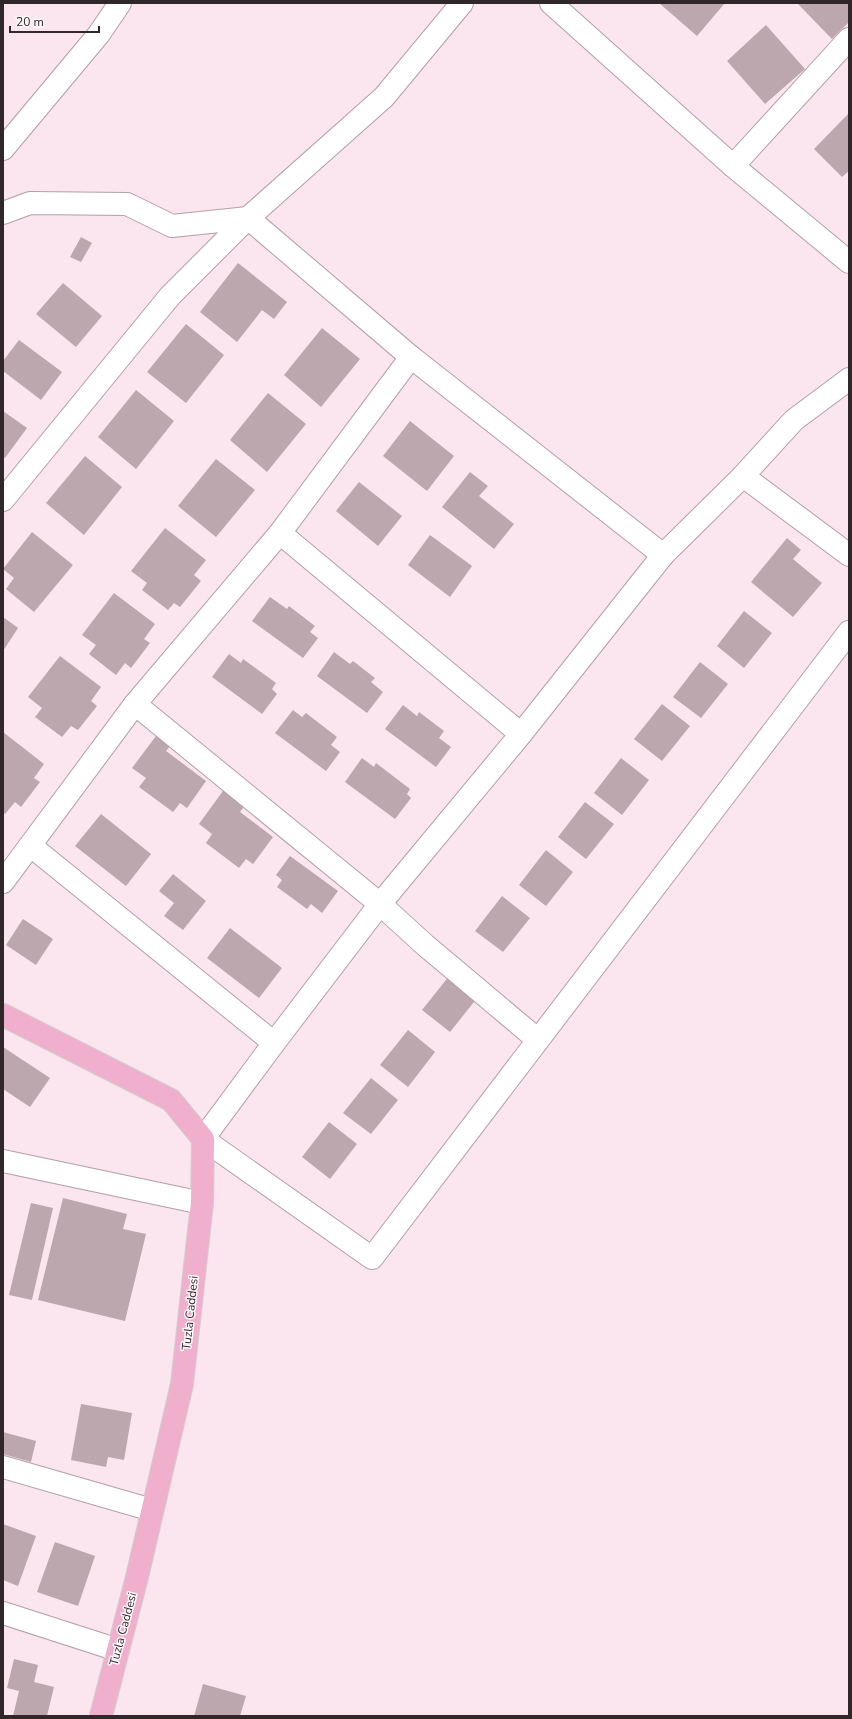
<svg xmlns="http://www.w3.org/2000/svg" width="852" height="1719" font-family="'Nunito Sans',sans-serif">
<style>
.building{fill:#bca7af}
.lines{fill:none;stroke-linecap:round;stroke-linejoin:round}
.minor-casing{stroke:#b39fa7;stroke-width:24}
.major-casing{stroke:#d1cfd0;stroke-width:24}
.minor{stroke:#fff;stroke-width:22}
.major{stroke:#efafcd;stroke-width:22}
.labels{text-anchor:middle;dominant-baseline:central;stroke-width:3;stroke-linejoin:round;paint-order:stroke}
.street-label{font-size:12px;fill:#2f272a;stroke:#fdf8fa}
</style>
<rect width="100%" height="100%" fill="#fbe5ee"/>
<!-- building -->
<g class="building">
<polygon points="659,3 725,3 697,36"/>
<polygon points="797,3 849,3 849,22 832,39"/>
<polygon points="766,25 805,69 765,104 727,61"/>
<polygon points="849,113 849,171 842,177 814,149"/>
<polygon points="81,237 92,243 81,262 70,257"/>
<polygon points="238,263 287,302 274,319 262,310 237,342 200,312"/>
<polygon points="63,283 102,316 76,347 36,314"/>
<polygon points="186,324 224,355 186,403 147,372"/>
<polygon points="322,328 360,359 321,407 284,375"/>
<polygon points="19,340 62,372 41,400 3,371 3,361"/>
<polygon points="136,390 174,421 136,469 98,437"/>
<polygon points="268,393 306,424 267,472 230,440"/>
<polygon points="3,411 27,428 5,458 3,456"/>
<polygon points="410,421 454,456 427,491 383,456"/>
<polygon points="85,456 122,487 84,535 46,503"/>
<polygon points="216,459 255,490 216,537 178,506"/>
<polygon points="470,472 488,486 479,496 514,524 494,549 442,507"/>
<polygon points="359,482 402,516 378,546 336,511"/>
<polygon points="165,528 206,560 194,575 201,581 180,607 174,603 168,610 142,590 147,583 131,571"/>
<polygon points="32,532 73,565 34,612 6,589 14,578 3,569"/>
<polygon points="430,535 472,566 450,597 408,565"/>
<polygon points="787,538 801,550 793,559 822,583 793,617 751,582"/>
<polygon points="114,593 155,624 144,639 150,643 131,668 125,663 116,675 89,654 96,645 82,635"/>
<polygon points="270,597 287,609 289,606 315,626 310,632 318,638 303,658 252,621"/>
<polygon points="744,611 772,633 744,668 717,646"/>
<polygon points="3,617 18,628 3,651"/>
<polygon points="334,652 350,664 353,661 375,678 371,682 383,692 367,713 317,676"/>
<polygon points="229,654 241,663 243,659 276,683 272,689 277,694 262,714 212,677"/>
<polygon points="60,656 101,687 91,701 97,706 78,730 71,726 62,737 35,717 42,708 28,697"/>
<polygon points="700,662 728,684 701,718 673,697"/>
<polygon points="662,704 690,726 662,761 634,739"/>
<polygon points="403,705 417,716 419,712 444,731 439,738 451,747 436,767 385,729"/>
<polygon points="293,710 302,717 306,713 337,737 331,745 340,752 326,771 275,733"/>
<polygon points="162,728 176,738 166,751 206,781 187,808 180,803 173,812 139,787 146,778 132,768"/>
<polygon points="3,732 44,764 34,778 40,782 21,807 15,802 5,814 3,813"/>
<polygon points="362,758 374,767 376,763 410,789 407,794 411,798 395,819 345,782"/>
<polygon points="621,758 649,780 622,815 594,793"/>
<polygon points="228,784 249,800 240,812 273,837 253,864 246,859 239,868 206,843 212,834 199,824"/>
<polygon points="585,802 614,824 586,859 558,837"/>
<polygon points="101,814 151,854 126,886 75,846"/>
<polygon points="546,850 573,872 546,906 519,885"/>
<polygon points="290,856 338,891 322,913 311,904 307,909 277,887 282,880 276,875"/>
<polygon points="173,874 206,901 183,930 164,916 174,903 159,891"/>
<polygon points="502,896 530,918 503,952 475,931"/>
<polygon points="23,919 53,939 36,965 6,945"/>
<polygon points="230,928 282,968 259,998 207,958"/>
<polygon points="450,975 478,997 450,1032 422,1010"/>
<polygon points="408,1030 435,1052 408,1087 380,1065"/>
<polygon points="3,1047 50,1078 30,1107 3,1089"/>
<polygon points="371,1078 398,1100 371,1134 343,1113"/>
<polygon points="329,1122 357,1144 330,1179 302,1157"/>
<polygon points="63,1198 127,1214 123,1229 146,1234 125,1321 38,1300"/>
<polygon points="31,1203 53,1208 32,1300 9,1295"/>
<polygon points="81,1404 132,1413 124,1460 108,1457 106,1467 71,1460"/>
<polygon points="3,1432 36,1441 31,1462 3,1454"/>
<polygon points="3,1524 36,1536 18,1586 3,1580"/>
<polygon points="55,1542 95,1556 78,1606 37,1592"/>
<polygon points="14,1659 38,1665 34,1682 54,1687 47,1716 13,1716 19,1691 7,1688"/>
<polygon points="203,1684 246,1696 240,1716 194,1716"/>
</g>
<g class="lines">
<defs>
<g id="minor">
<polyline points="551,3 733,166 849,262"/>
<polyline points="3,149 99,34 120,3"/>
<polyline points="733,166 849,39"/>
<polyline points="3,213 30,203 127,204 172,226 248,218 411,357 663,555"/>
<polyline points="849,379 794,420 743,476 663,555 521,734 380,904 274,1043 203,1139 372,1258 849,632"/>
<polyline points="743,476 849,555"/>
<polyline points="3,500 170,296 248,218 384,97 462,3"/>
<polyline points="280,533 521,734"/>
<polyline points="135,704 380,904 425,945 538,1040"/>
<polyline points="31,846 274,1043"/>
<polyline points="3,882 135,704 280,533 411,357"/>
<polyline points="3,1161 202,1203"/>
<polyline points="3,1467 152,1510"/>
<polyline points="3,1613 118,1650"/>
</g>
<polyline id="major" points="3,1015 171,1100 203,1139 202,1203 182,1384 137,1577 101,1716"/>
</defs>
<!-- minor casing -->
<use href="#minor" class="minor-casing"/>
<!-- major casing -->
<use href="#major" class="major-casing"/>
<!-- minor -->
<use href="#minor" class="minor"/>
<!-- major -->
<use href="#major" class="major"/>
</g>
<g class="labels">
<!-- street labels -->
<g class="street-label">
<text transform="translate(190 1313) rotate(-84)">Tuzla Caddesi</text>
<text transform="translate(123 1629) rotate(-75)">Tuzla Caddesi</text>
</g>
</g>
<!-- border -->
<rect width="852" height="1719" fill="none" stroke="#2f272a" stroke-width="8"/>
<!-- scale -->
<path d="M10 26v6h89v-6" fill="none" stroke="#2f272a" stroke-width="2"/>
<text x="16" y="26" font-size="12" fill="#2f272a" stroke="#fdf8fa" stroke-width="3" paint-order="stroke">20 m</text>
</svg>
